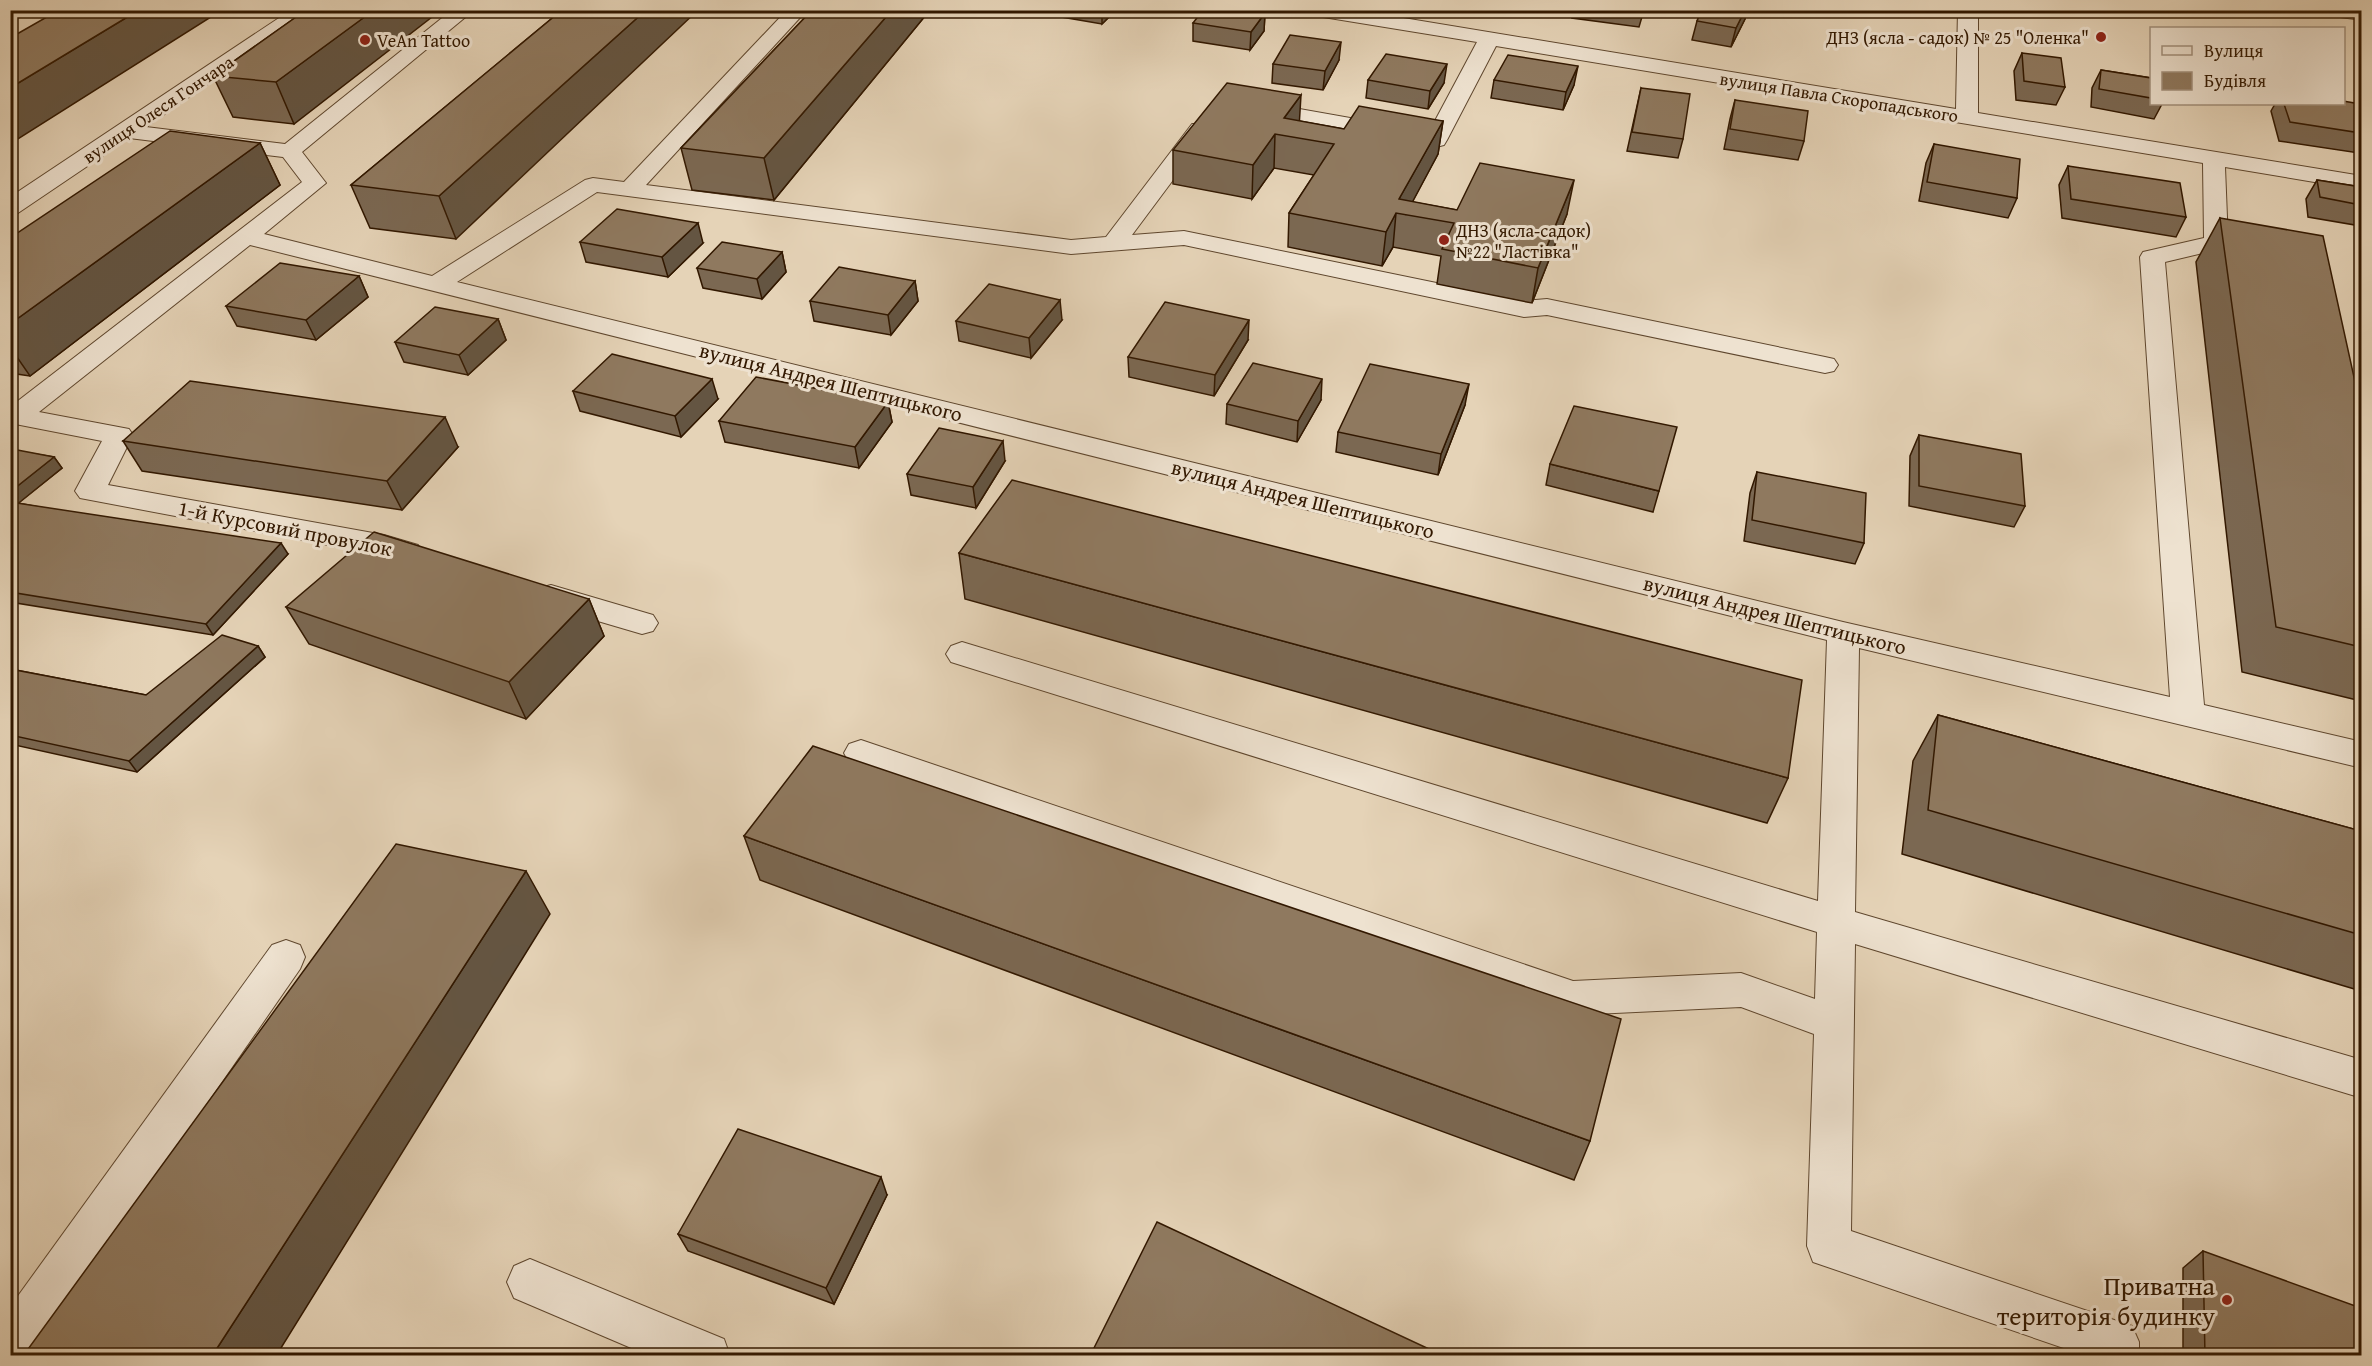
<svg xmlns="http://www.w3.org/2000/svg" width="2372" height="1366" font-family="'Gentium Book Plus',serif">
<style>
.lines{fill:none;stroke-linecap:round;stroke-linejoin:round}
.minor-casing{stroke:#5f472e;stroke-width:2}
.minor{fill:#eee2d0;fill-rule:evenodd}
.wall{fill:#7b6852;stroke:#321800;stroke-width:1.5}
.shaded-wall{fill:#645542;stroke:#321800;stroke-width:1.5}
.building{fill:#8f795f;stroke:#321800;stroke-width:1.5}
.poi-dot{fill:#8f2418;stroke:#eee2d0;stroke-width:2}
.labels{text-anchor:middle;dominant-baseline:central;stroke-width:6;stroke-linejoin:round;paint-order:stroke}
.far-poi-label{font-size:18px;fill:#321800;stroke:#eee2d0;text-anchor:start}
.far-street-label{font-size:18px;fill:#321800;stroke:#eee2d0}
.street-label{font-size:21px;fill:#321800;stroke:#eee2d0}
.near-poi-label{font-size:26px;fill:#321800;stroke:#eee2d0;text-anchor:end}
</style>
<rect width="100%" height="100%" fill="#e5d3b7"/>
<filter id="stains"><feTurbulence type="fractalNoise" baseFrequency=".00333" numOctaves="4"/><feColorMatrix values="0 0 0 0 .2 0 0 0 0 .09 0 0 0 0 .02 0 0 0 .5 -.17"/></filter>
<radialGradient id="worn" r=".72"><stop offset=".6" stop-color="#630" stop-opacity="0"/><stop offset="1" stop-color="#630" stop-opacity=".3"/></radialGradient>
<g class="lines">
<defs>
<g id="minor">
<polygon points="291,10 314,10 146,127 285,144 452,10 474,10 302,152 326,183 264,234 432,276 585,180 593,178 624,182 787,10 807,10 646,185 1071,240 1106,237 1192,124 1208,124 1211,129 1132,235 1184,231 1524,301 1547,299 1825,357 1834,359 1838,365 1834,371 1825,373 1547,315 1524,317 1184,245 1071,254 597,192 457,282 1843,622 2170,697 2140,257 2143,252 2204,238 2203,163 1496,46 1447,140 1444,145 1436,147 1255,113 1247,112 1244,107 1247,102 1255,101 1429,132 1477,42 1317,16 1308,10 1355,10 1956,109 1958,10 1978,10 1978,113 2362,176 2362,190 2225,167 2228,243 2224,248 2165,262 2204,705 2362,742 2362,768 1859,648 1855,912 2362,1060 2362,1098 1855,944 1851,1231 2132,1326 2139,1342 2139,1356 2087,1356 1813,1262 1807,1246 1814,1034 1741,1007 1573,1015 849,762 844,753 849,744 861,740 1573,981 1741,973 1815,999 1817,932 951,662 946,654 951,646 962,642 1818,901 1827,640 250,245 39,412 129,429 133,435 108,485 384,535 418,545 422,552 418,559 407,562 381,555 80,498 75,491 102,441 10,423 10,407 302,182 283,157 129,138 18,213 10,215 10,197"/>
<polygon points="2324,10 2362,10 2362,20 2333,16"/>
<polygon points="551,585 653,615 658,623 653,631 642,634 540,604 535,596 540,588"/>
<polygon points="286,940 300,945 305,957 300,969 32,1356 10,1356 10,1307 272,945"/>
<polygon points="530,1259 724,1339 730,1356 650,1356 514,1298 507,1282 514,1266"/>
</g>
</defs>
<!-- minor casing -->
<use href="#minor" class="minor-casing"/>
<!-- minor -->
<use href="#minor" class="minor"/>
</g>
<!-- wall -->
<g class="wall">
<polygon points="306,10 294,124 233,117 213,76"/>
<polygon points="562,10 456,239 370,228 351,185"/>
<polygon points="812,10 930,10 774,200 692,190 681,148"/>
<polygon points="1011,10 1037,10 1033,14"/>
<polygon points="1056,10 1116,10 1102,24 1056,16"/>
<polygon points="1574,10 1644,10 1639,27 1572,18"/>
<polygon points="1702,10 1747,10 1745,19 1731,47 1692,40 1697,21"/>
<polygon points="1265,13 1264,31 1250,50 1193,41 1193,23"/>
<polygon points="2022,53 2065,87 2056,105 2016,100 2014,71"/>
<polygon points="1339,60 1323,90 1272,83 1273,64"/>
<polygon points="2101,70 2151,78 2151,104 2162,104 2154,119 2091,107 2092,88"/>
<polygon points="1368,80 1444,83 1428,109 1366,98"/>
<polygon points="1494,80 1574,85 1563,110 1491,98"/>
<polygon points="1641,88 1683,139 1678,158 1627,151"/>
<polygon points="1735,100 1804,141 1798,160 1724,149 1730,119"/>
<polygon points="2275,104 2343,104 2361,109 2361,150 2359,153 2279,141 2271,111"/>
<polygon points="1299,121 1344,129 1443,121 1438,154 1412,202 1457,210 1567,214 1532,303 1437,284 1441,256 1393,247 1382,266 1288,247 1289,213 1314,175 1274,168 1252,199 1173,184 1173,150"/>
<polygon points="260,143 280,185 30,376 10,373 10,238"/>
<polygon points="1934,144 2017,198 2008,218 1919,201 1926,163"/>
<polygon points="2068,166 2186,217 2176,237 2062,218 2059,185"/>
<polygon points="2317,180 2361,187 2361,226 2308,217 2306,199"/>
<polygon points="2220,218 2361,409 2361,701 2242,672 2196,262"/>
<polygon points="580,242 703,243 668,277 586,262"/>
<polygon points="782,252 786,272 762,299 703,288 697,268"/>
<polygon points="359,276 368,297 316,340 237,326 226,306"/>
<polygon points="915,281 918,301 891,335 814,321 810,301"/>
<polygon points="498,319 506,340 468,375 404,362 395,342"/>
<polygon points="1062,320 1031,358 959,341 956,321"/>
<polygon points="1248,340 1214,396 1129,377 1128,357"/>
<polygon points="573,391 718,399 681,437 580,411"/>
<polygon points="1321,400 1297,442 1226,424 1227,404"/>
<polygon points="888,402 892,422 859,468 725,442 719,421"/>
<polygon points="1465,405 1438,475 1336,452 1338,432"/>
<polygon points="1919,435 2025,506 2014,527 1909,506 1910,456"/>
<polygon points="123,441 458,447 402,510 142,471"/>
<polygon points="10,450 54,457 62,468 18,503 288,554 213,635 10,602"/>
<polygon points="1005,461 976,508 911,495 907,474"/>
<polygon points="1550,464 1659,491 1653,512 1546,485"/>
<polygon points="1757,472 1864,543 1855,564 1744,541 1750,493"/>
<polygon points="959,553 1788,778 1767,823 965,599"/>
<polygon points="589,599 604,636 526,719 309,644 286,607"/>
<polygon points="258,646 265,657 137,772 10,744 10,669 146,695"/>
<polygon points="1938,715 2361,831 2361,991 1902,854 1913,761"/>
<polygon points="744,836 1590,1141 1574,1180 760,880"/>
<polygon points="887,1195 834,1304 688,1251 678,1234"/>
<polygon points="2203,1251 2361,1356 2183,1356 2183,1268"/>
</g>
<!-- shaded-wall -->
<g class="shaded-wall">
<polygon points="139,10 222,10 10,144 10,88"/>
<polygon points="374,10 441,10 294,124 276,82"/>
<polygon points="646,10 698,10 456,239 439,196"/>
<polygon points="892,10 930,10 774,200 764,158"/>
<polygon points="1102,10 1116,10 1102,24"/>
<polygon points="1745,10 1747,10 1745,19 1731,47 1736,28"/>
<polygon points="1265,13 1264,31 1250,50 1251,32"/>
<polygon points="1341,42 1339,60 1323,90 1325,71"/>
<polygon points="1447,64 1444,83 1428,109 1430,91"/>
<polygon points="1578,66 1574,85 1563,110 1566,92"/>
<polygon points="1301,95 1299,128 1284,118"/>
<polygon points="1443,121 1438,154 1406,214 1399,199"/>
<polygon points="1275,134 1274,168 1252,199 1253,165"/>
<polygon points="260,143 280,185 30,376 10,347 10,324"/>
<polygon points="1574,180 1567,214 1532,303 1538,268"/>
<polygon points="1396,213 1393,247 1382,266 1386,232"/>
<polygon points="698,223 703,243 668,277 662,257"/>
<polygon points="782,252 786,272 762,299 757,279"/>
<polygon points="359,276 368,297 316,340 306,320"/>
<polygon points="915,281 918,301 891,335 888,315"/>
<polygon points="1060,300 1062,320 1031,358 1029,338"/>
<polygon points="498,319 506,340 468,375 459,355"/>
<polygon points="1249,320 1248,340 1214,396 1215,375"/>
<polygon points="712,379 718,399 681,437 675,416"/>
<polygon points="1322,379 1321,400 1297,442 1298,421"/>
<polygon points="1469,384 1465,405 1438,475 1441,454"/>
<polygon points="888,402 892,422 859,468 855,447"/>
<polygon points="445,417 458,447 402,510 387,481"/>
<polygon points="1003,441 1005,461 976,508 973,487"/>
<polygon points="54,457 62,468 10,510 10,492"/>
<polygon points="281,543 288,554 213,635 206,624"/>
<polygon points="589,599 604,636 526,719 509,682"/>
<polygon points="258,646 265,657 137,772 129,761"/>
<polygon points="526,871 550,914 276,1356 212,1356"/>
<polygon points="881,1177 887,1195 834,1304 826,1288"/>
</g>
<!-- building -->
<g class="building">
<polygon points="59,10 139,10 10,88 10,38"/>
<polygon points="306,10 374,10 276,82 213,76"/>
<polygon points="562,10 646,10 439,196 351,185"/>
<polygon points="812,10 892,10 764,158 681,148"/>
<polygon points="1203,10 1248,10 1265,13 1251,32 1193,23"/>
<polygon points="1702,10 1745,10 1736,28 1697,21"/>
<polygon points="1290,35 1341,42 1325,71 1273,64"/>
<polygon points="2022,53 2061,58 2065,87 2024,81"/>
<polygon points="1386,54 1447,64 1430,91 1368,80"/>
<polygon points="1508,55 1578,66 1566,92 1494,80"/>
<polygon points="2101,70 2151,78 2151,98 2099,89"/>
<polygon points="1227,83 1301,95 1284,118 1344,129 1359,106 1443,121 1399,199 1457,210 1480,163 1574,180 1538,268 1442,249 1454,223 1396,213 1386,232 1289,213 1334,144 1275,134 1253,165 1173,150"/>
<polygon points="1641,88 1690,94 1683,139 1632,132"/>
<polygon points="1735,100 1808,111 1804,141 1730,129"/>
<polygon points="2343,101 2360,104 2361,109 2361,133 2290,122 2284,104 2343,104"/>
<polygon points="170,131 260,143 10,324 10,238"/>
<polygon points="1934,144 2020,159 2017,198 1927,182"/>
<polygon points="2068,166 2180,183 2186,217 2071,199"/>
<polygon points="2317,180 2361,187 2361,205 2320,197"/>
<polygon points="617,209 698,223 662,257 580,242"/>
<polygon points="2220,218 2323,236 2361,409 2361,647 2276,627"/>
<polygon points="722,242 782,252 757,279 697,268"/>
<polygon points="280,263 359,276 306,320 226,306"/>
<polygon points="839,267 915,281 888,315 810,301"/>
<polygon points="989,284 1060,300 1029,338 956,321"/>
<polygon points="1165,302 1249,320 1215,375 1128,357"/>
<polygon points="435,307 498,319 459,355 395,342"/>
<polygon points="612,354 712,379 675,416 573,391"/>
<polygon points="1253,363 1322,379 1298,421 1227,404"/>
<polygon points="1370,364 1469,384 1441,454 1338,432"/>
<polygon points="756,377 888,402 855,447 719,421"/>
<polygon points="190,381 445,417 387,481 123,441"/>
<polygon points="1574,406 1677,427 1659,491 1550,464"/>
<polygon points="939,428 1003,441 973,487 907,474"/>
<polygon points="1919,435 2021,454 2025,506 1919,486"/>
<polygon points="12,449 54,457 10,492 10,450"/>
<polygon points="1757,472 1866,493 1864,543 1752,520"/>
<polygon points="1012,480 1802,680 1788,778 959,553"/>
<polygon points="10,502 281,543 206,624 10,592"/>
<polygon points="374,532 589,599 509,682 286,607"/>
<polygon points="222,635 258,646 129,761 10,735 10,669 146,695"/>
<polygon points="1938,715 2361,831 2361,935 1928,810"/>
<polygon points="813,746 1621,1019 1590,1141 744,836"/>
<polygon points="396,844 526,871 212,1356 23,1356"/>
<polygon points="738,1129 881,1177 826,1288 678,1234"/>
<polygon points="1157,1222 1444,1356 1090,1356"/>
<polygon points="2203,1251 2361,1308 2361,1356 2205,1356"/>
</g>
<!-- markers -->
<g class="poi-dot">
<circle cx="2101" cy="37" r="6"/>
<circle cx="365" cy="40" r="6"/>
<circle cx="1444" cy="240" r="6"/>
<circle cx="2227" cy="1300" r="6"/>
</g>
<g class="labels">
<!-- far-poi labels -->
<g class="far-poi-label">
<text x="2089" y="37" text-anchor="end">ДНЗ (ясла - садок) № 25 "Оленка"</text>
<text x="377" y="40">VeAn Tattoo</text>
<text x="1456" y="230">ДНЗ (ясла-садок)<tspan x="1456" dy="21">№22 "Ластівка"</tspan></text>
</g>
<!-- far-street labels -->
<g class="far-street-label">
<text transform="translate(1839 97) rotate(9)">вулиця Павла Скоропадського</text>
<text transform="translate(158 109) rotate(-34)">вулиця Олеся Гончара</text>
</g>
<!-- street labels -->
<g class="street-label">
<text transform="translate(831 382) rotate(14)">вулиця Андрея Шептицького</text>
<text transform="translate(1303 499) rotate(14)">вулиця Андрея Шептицького</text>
<text transform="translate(285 528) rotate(11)">1-й Курсовий провулок</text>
<text transform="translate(1775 615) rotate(14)">вулиця Андрея Шептицького</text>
</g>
<!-- near-poi labels -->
<g class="near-poi-label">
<text x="2215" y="1285">Приватна<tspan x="2215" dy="30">територія будинку</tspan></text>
</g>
</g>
<!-- margin -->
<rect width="2372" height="1366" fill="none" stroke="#e5d3b7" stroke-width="36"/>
<rect x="12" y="12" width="2348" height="1342" fill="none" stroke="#321800" stroke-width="3"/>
<rect x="18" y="18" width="2336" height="1330" fill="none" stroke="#321800" stroke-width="1.5"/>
<!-- legend -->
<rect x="2150" y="27" width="195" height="78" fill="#eee2d0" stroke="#a3917d" stroke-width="1.5"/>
<rect x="2162" y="46" width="30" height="9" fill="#eee2d0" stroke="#a3917d" stroke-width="1.5"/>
<text x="2204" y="57" font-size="18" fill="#321800">Вулиця</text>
<rect x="2162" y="72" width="30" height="18" fill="#8f795f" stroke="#a3917d" stroke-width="1.5"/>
<text x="2204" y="87" font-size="18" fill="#321800">Будівля</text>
<rect width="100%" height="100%" filter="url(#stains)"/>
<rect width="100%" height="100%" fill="url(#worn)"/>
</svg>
